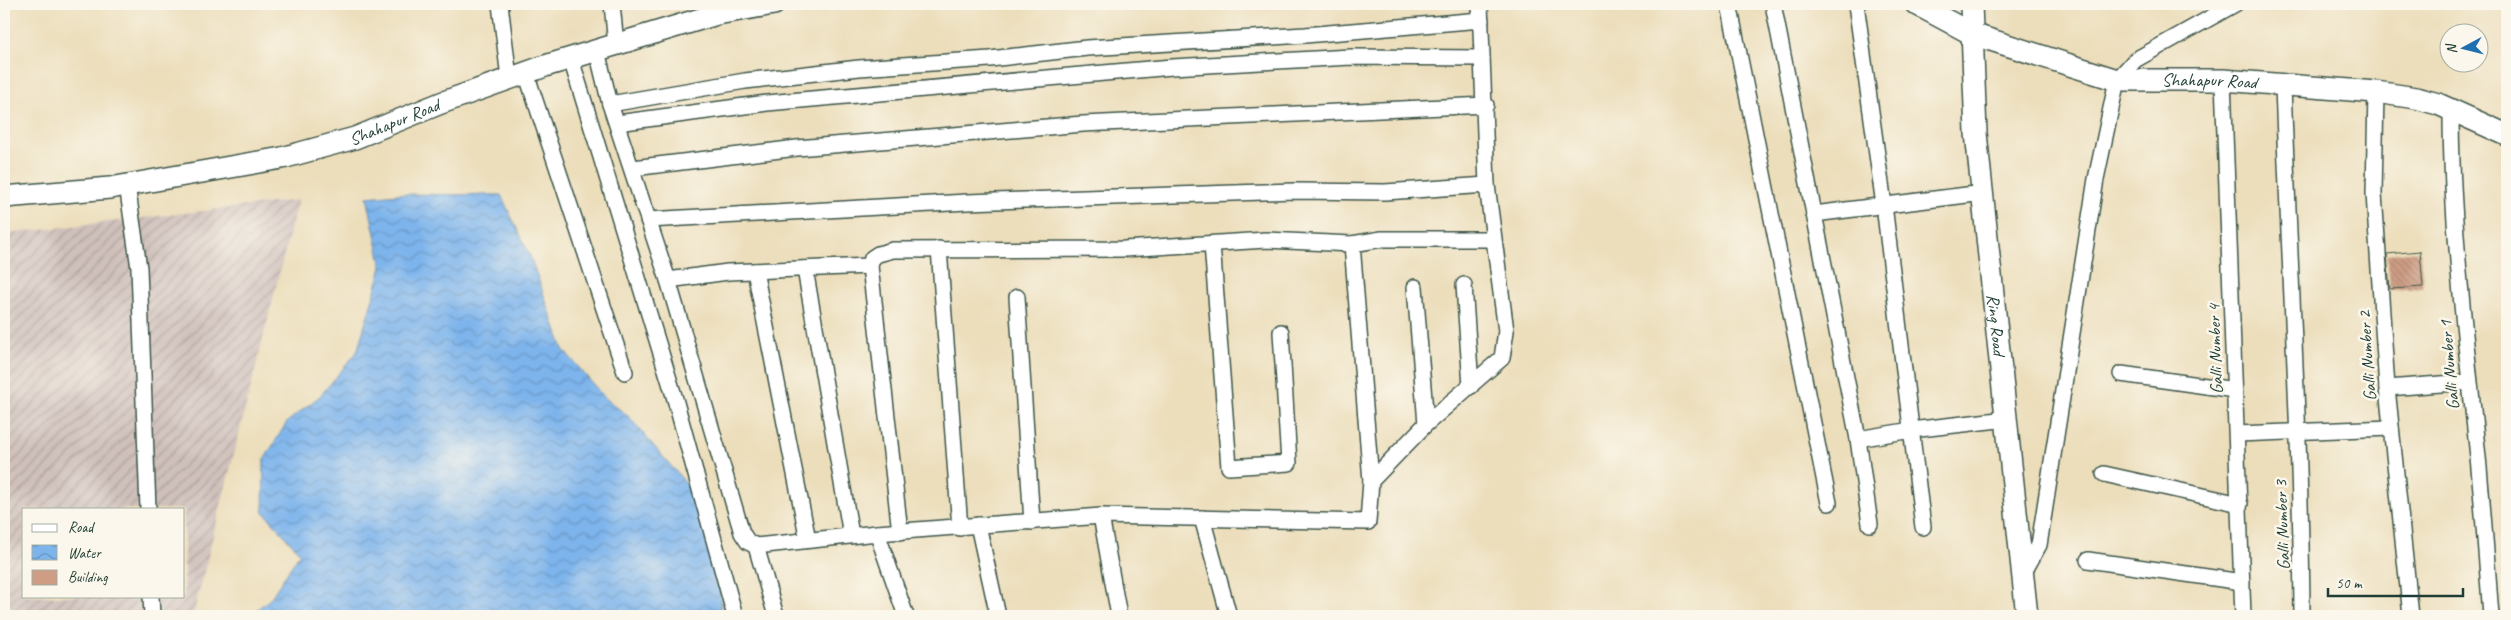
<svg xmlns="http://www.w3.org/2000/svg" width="2511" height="620" font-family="Caveat,sans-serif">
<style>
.industrial{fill:url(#industrial-furrows);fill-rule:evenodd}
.water{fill:url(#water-waves);stroke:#4e7890}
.building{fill:url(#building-back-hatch)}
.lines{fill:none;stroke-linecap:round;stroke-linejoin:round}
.street-casing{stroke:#3e5548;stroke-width:18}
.secondary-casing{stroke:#3e5548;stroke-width:24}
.street{stroke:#fff;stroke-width:15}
.secondary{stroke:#fff;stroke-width:21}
.labels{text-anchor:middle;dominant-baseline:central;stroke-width:5;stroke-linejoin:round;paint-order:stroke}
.street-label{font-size:18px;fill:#1f3d34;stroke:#fbf7ec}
</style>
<defs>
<pattern id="industrial-furrows" width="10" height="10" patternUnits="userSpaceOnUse" patternTransform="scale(1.25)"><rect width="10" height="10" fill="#cfc0bb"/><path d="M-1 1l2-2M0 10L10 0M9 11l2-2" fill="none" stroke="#a79d99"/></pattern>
<pattern id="water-waves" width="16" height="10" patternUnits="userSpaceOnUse" patternTransform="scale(1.25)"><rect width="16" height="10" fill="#7db4ec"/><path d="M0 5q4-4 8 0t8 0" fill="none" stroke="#6694c0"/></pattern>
<pattern id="building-back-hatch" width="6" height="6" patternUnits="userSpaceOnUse" patternTransform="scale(1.25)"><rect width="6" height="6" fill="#ce9d84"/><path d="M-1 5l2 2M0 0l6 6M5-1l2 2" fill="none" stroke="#a7816d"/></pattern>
</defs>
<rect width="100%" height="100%" fill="#fbf7ec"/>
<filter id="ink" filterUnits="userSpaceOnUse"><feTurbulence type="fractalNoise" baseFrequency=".02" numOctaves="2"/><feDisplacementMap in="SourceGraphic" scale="10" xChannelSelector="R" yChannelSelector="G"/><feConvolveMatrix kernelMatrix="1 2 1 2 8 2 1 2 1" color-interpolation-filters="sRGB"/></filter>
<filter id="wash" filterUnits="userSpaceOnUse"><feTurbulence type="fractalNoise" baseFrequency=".0096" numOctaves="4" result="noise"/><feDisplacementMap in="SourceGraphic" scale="20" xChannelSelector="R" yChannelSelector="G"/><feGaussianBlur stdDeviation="1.12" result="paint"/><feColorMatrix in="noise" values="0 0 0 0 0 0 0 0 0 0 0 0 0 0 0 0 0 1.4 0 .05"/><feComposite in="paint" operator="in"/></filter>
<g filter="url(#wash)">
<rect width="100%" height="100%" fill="#ecdebb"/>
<!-- industrial -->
<path class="industrial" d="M298,200L193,616H4V234ZM24,509H184V596H24Z"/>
<!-- water -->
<polygon class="water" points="398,194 501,195 530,256 563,349 604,397 628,416 703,503 720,587 721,616 249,616 270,599 300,553 263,511 264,460 287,422 320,396 357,352 382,267 367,197"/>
<g id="blocks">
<!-- building -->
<polygon class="building" points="2420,251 2423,287 2390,289 2387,254"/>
</g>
</g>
<g filter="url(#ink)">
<use href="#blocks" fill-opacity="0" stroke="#3e5548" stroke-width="1"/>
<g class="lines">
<defs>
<g id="street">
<polyline points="500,4 509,78"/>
<polyline points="612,4 616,45"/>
<polyline points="1729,4 1829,503"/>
<polyline points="1773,4 1858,439 1870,524"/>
<polyline points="1856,4 1884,205 1923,527"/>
<polyline points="597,51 610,104 668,280 742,533 748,542 756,546 877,533 1101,516 1368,522 1371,481 1426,424 1502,358 1506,331 1487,185 1480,4"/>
<polyline points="571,59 675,399 735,616"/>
<polyline points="526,73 625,372"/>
<polyline points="2223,80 2243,616"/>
<path d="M2283,85C2289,262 2301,439 2302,616"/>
<polyline points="2376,92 2374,194 2387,388 2411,616"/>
<polyline points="610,104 745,81 859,68 990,59 1087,48 1305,35 1481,20"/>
<path d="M2451,109C2451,226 2466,342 2478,457C2483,510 2487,563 2491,616"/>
<polyline points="617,123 767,103 1172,67 1351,57 1482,58"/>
<polyline points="633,168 797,148 1083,124 1486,105"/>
<polyline points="127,185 139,268 148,509"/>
<polyline points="1814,214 1983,193"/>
<polyline points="648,220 967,202 1295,191 1385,192 1487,185"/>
<polyline points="1212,244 1229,467 1289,463 1281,332"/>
<polyline points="1352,244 1371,481"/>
<polyline points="939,249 960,528"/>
<polyline points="805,269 851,535"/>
<polyline points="755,271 808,540"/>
<polyline points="668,280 728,272 870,266"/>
<polyline points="1464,285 1471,386"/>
<polyline points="1415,287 1426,424"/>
<polyline points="1017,297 1032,522"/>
<polyline points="2121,374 2235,390"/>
<polyline points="2387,388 2468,382"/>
<polyline points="2237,434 2391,428"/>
<polyline points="1858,439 1911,430 2007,419"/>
<polyline points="2104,474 2240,504"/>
<polyline points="1101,516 1119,616"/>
<polyline points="1202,518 1229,616"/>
<polyline points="978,525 998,616"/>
<polyline points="900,532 870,266 872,258 878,254 893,250 1124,249 1266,240 1352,244 1382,239 1492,239"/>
<polyline points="877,533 906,616"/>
<polyline points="756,546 776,616"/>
<polyline points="2088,560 2242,582"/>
<polyline points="2023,574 2039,545 2096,179 2117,80 2135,60 2235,4"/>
<polyline points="151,596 152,616"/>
</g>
<g id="secondary">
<path id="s1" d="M1916,4L1972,34L2117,80H2223L2376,92L2416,98L2438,104L2507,135"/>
<path id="s2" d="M1971,4L1976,133L2027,616"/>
<path id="s3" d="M4,197L110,188L282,158L355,138L441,103L545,66L717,14L774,4"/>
</g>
</defs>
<!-- street casing -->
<use href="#street" class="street-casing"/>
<!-- secondary casing -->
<use href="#secondary" class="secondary-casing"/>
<!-- street -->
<use href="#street" class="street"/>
<!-- secondary -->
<use href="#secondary" class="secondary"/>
</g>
</g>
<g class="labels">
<!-- street labels -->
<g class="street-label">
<text stroke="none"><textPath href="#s1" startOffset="308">Shahapur Road</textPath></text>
<text stroke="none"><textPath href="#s3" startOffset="399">Shahapur Road</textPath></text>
<text stroke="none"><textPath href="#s2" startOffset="322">Ring Road</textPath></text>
<text transform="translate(2215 349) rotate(-92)">Galli Number 4</text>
<text transform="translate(2367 356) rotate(-94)">Galli Number 2</text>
<text transform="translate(2449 365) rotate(-95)">Galli Number 1</text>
<text transform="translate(2282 525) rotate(-92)">Galli Number 3</text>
</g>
</g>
<!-- margin -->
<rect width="2511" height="620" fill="none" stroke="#fbf7ec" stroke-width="20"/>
<!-- legend -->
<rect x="22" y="508" width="162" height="90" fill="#fbf7ec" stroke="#a3ada2"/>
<rect x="32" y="524" width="25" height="8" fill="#ffffff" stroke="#a3ada2"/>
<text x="68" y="532" font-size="15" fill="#1f3d34">Road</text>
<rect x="32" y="545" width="25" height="15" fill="url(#water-waves)" stroke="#a3ada2"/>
<text x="68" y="558" font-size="15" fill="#1f3d34">Water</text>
<rect x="32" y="570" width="25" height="15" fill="#ce9d84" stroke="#a3ada2"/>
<text x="68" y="582" font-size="15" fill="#1f3d34">Building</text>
<!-- north arrow -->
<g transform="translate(2464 48) rotate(263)"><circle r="24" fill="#fbf7ec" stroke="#a3ada2"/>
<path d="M0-4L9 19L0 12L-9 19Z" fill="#1f6fb2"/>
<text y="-8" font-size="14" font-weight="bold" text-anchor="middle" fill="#1f3d34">N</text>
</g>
<!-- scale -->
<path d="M2328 588v8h135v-8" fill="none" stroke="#1f3d34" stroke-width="2.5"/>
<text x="2336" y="588" font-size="15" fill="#1f3d34" stroke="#fbf7ec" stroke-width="4" paint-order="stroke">50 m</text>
</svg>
